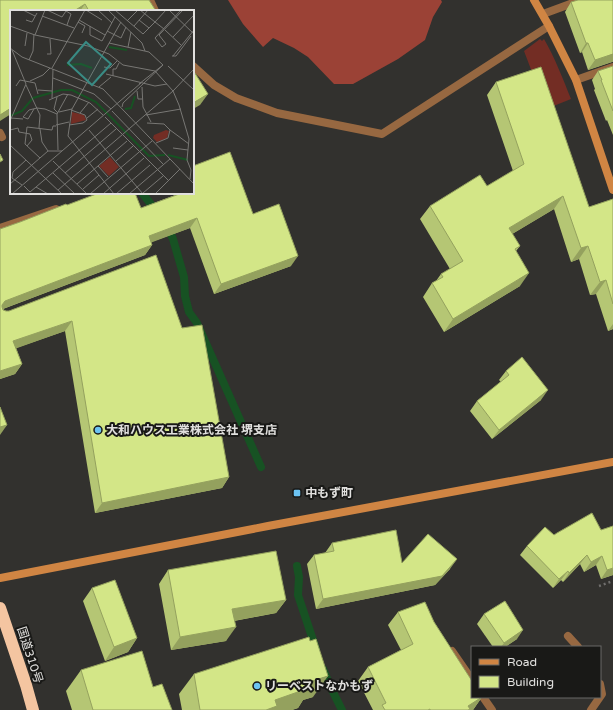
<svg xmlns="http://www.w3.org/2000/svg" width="613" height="710" font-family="'Varela Round','Noto Sans JP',sans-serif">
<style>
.green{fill:#732d24}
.forest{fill:#9b4236}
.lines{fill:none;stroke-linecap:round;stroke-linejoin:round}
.stream{stroke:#175223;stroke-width:8}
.path{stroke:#706f6d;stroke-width:2.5;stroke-dasharray:2 3;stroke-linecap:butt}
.lane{stroke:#976841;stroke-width:8}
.street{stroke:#976841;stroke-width:8}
.secondary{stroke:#d08543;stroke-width:8}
.highway{stroke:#f4c5a1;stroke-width:12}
.wall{fill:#b5c674}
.shaded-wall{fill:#94a15e}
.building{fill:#d3e687;stroke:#94a15e}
.poi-dot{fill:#6cc3f2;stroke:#191917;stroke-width:1.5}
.labels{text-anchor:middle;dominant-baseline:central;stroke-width:4;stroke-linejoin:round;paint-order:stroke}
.poi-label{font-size:12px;font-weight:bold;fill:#e1e0de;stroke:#191917;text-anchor:start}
.street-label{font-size:12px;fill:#e1e0de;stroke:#191917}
.inset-river{fill:none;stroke:#175223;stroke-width:2}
.inset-road{fill:none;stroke:#787774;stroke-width:1}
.view{fill:#398b84;fill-opacity:0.15;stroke:#398b84;stroke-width:2}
.inset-edge{fill:none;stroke:#e1e0de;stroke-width:2}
</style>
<rect width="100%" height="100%" fill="#32312e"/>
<!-- green -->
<path class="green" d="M540,39L542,41L544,39C555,58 563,79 571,99L546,109L524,51Z"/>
<!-- forest -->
<polygon class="forest" points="228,0 441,0 442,2 433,17 425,40 398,59 353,84 334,84 308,57 294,48 273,38 263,47 243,24"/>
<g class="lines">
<!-- stream -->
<g class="stream">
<polyline points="142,193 158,213"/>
<polyline points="167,226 173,239 184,277 185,296 189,312 197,323 261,467"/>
<polyline points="297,566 299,577 298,595 316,649"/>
<polyline points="323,669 331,688 342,710"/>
</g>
<!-- path -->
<polyline class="path" points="599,586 613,581"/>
<!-- lane -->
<g class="lane">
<polyline points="150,0 155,11"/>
<polyline points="543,14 581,0"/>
<polyline points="193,66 214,85 236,98 277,113 382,134 549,26"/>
<polyline points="0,228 56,209"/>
</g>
<!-- street -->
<g class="street">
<polyline points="576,80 613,67"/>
<polyline points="0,133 2,137"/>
<polyline points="568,636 578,647"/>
<polyline points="452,651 472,680"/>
<polyline points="483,697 492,710"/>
<polyline points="591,710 602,694 600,684"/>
</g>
<!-- secondary -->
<g class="secondary">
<polyline points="534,0 549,26 576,80 613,190"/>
<polyline points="0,578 268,526 613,462"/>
</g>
<!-- highway -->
<polyline class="highway" points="0,608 26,685 33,710"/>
</g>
<!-- wall -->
<g class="wall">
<polygon points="0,0 149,0 156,11 11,11"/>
<polygon points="571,2 612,62 588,70 582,52 580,53 565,12"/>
<polygon points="613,66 613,135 607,120 606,121 594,90 595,89 592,80 598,71"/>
<polygon points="496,82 589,207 613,199 613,329 608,331 596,294 590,295 579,259 571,262 554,209 512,234 520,246 516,251 520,286 444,332 423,297 432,283 436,281 441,274 450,269 420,219 430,206 487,186 513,171 487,95"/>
<polygon points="178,193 193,193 253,214 291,266 214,294 190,228 151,242 152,245 145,255 3,309 6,311 9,311 156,255 229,477 222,488 95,513 65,331 16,348 22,364 15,374 0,379 0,229 20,222 67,205 141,208 178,194"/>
<polygon points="506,371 541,400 492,439 470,411 477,401 501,382 499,380"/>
<polygon points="613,526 613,575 601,579 596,565 584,572 580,564 563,582 561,580 553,588 520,555 527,546 554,535 601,530"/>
<polygon points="332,543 402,563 450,569 435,585 316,609 307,564 314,555 325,553"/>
<polygon points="168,570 286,600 276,613 234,621 226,641 171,650 159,584"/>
<polygon points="92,588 137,638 128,652 105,661 83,601"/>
<polygon points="398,612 434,622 482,697 473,710 373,710 358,681 368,667 401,650 388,625"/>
<polygon points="484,614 517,639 505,647 493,647 477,624"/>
<polygon points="81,670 153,687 172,710 72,710 66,691"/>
<polygon points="194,674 313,697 303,700 298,708 292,710 182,710 179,694"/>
</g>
<!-- shaded-wall -->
<g class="shaded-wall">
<polygon points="85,4 80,11 74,11"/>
<polygon points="586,43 588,43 582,52 580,53"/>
<polygon points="613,54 613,62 612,62 588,70 595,60"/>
<polygon points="208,94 200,105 193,109 193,103"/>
<polygon points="11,108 11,114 0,121 0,115"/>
<polygon points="563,196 554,209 499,242 509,228"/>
<polygon points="197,218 190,228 142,246 149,236"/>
<polygon points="152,245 145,255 0,310 0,307 5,301"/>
<polygon points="588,246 579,259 571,262 581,248"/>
<polygon points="298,256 291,266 214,294 221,284"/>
<polygon points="529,273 520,286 444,332 453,319"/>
<polygon points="606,280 596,294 590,295 600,282"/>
<polygon points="72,321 65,331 6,352 13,341"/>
<polygon points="613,324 613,329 608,331"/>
<polygon points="22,364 15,374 0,379 0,371"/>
<polygon points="548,390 541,400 492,439 499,430"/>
<polygon points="7,425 0,435 0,427"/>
<polygon points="229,477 222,488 95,513 102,503"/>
<polygon points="587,555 580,564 563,582 569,573"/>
<polygon points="602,556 596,565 584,572 591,562"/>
<polygon points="457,559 450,569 435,585 316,609 323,599"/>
<polygon points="613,568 613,575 601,579 607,570"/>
<polygon points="568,571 561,580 553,588 559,579"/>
<polygon points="286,600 276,613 222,623 232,609"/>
<polygon points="236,627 226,641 171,650 180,637"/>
<polygon points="523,630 517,639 505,647 501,647 504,643"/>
<polygon points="137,638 128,652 105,661 114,647"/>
<polygon points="328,676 313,697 303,700 298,708 292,710 266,710 275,700 312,681"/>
<polygon points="482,697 473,710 466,710 468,706"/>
</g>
<!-- building -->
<g class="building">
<polygon points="0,0 149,0 156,11 89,11 85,4 74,11 11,11 11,108 0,115"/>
<polygon points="578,0 613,0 613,54 595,60 588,43 586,43 571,2"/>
<polygon points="613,66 613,111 601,80 602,80 598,71"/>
<polygon points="541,67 589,207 613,199 613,304 606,280 600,282 588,246 581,248 563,196 509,228 520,246 515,249 529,273 453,319 432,283 443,277 441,274 463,261 430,206 480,175 487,186 524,164 496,82"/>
<polygon points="193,70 208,94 193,103"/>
<polygon points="230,152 253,214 279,204 298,256 221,284 197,218 149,236 152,245 5,301 2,305 2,307 3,310 6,311 9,311 156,255 182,328 202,325 229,477 102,503 72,321 13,341 22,364 0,371 0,229 20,222 66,204 67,205 99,193 135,193 141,208 182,193 193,193 193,166"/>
<polygon points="0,154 3,160 0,162"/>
<polygon points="522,357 548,390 499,430 477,401 509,375 506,371"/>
<polygon points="0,407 7,425 0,427"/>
<polygon points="592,513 601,530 613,526 613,568 607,570 602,556 591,562 587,555 569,573 568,571 559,579 527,546 545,527 554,535 557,533"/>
<polygon points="396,530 402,563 428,534 457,559 442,576 323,599 314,555 334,551 332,543"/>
<polygon points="276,551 286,600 232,609 236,627 180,637 168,570"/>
<polygon points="115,580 137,638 114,647 92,588"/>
<polygon points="505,601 523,630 504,643 484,614"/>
<polygon points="425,602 434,622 472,681 472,697 482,697 468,706 470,709 468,710 430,710 430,709 428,710 385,710 382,705 386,703 368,667 413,644 398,612"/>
<polygon points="309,637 310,641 316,639 328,676 312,681 312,687 275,700 277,706 266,710 200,710 194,674"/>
<polygon points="142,651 153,687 162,684 172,710 93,710 81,670"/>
</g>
<!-- markers -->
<g class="poi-dot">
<circle cx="98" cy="430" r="4"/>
<rect x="293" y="489" width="8" height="8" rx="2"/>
<circle cx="257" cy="686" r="4"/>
</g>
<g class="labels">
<!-- poi labels -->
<g class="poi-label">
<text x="106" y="430">大和ハウス工業株式会社 堺支店</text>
<text x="305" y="493">中もず町</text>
<text x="265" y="686">リーベストなかもず</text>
</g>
<!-- street labels -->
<g class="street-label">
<text transform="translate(30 655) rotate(72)">国道310号</text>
</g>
</g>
<!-- overview -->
<g transform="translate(10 10)">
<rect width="184" height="184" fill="#32312e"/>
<path d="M62,102L74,105L76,110L61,114ZM156,120L159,121L157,128L147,132L143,128L144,125ZM100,147L109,157L99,166L89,156Z" fill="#732d24"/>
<path class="inset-river" d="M99,37L117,40M57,55L71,54L82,58M115,99L121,98L125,86M0,106L12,101L23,88L51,80H62L86,92L139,146L155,145M158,145L178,150"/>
<path class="inset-road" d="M13,0L25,6M37,0L52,7L56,1L61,4L57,15M76,0L92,10M88,0L102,13M98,0L132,33L135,41M105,0L133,24L145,12L154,19M130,0L145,12L156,0M159,0L184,24M171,0L145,28L152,37L156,34L149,25L173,0M32,6L64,18M16,10L22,12L27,3M69,10L95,25M129,10L139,18M117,11L128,0M68,12L75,16L72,23M0,16L25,25L35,0M80,16V25L92,31L105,7M124,16L138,0M155,20L171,35M97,21L111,28L116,17M25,25L78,36L99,44L113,55L145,61L163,81L169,95L179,129L177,150L181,160L180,169M163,27L184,5M99,33L139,42L153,55M15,36L17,23M118,37L121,22M0,38L12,47L93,79L184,174M37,44H41L40,29M162,46H166L181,26M163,46L184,20M19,50L23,41L24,24M158,56L184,80M94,57L100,58L107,51M42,58L75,0M96,64L145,76L157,74M103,66V59H106L109,53M43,68L84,84L101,99M20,71L33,65L40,58M16,75L30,105L29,118M6,76L10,70L25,73L28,84M89,77L101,67M132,77L133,97L141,112M28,80L42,81M127,81L128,89H132M47,87L44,99L48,103M42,88L43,59M39,90L53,84L61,85L80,93L93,105M112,97L113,93L153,55L129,74M24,99L18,109L13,107L19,100L27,98L35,99L47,104M102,101L153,154M49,102L62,99M70,103L79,92M136,105L171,99M95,107L159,171M1,108L13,109M77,108L88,99M0,111L16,74L2,40M137,113L154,114L160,120M46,115L59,112M59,115L73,113L77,110L75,105L61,100M30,119L32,132L38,141M0,120L8,118L9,122L20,124L22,130L17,136M79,120L133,184M146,133L158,128L160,120L179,134M0,135L52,184M163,138L178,140M48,140L47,104L58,84M30,148L15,134L17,117L42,120L43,116H46M43,151L77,184M106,151L123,136M88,156L98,167M43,163L65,184M55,163L106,119M0,174L38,141H52M67,174L117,131M12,175L2,168L3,162L16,150M14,176L20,182L26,177L38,184M26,177L101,113M73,179L89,165M48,180L163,81L184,59M133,183L153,166M2,184L131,73M80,184L142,131M93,184L134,148M104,184L58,126L62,99L111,12M106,184L140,155M119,184L160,149M145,184L170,159"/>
<path class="view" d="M76,32L101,54L82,75L58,53Z"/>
<rect width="184" height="184" class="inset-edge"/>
</g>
<!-- legend -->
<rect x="471" y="646" width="130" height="52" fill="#191917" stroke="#696967"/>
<rect x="479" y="659" width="20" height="6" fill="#d08543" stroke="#696967"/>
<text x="507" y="666" font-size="12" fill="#e1e0de">Road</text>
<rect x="479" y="676" width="20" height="12" fill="#d3e687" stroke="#696967"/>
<text x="507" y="686" font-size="12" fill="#e1e0de">Building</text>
</svg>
